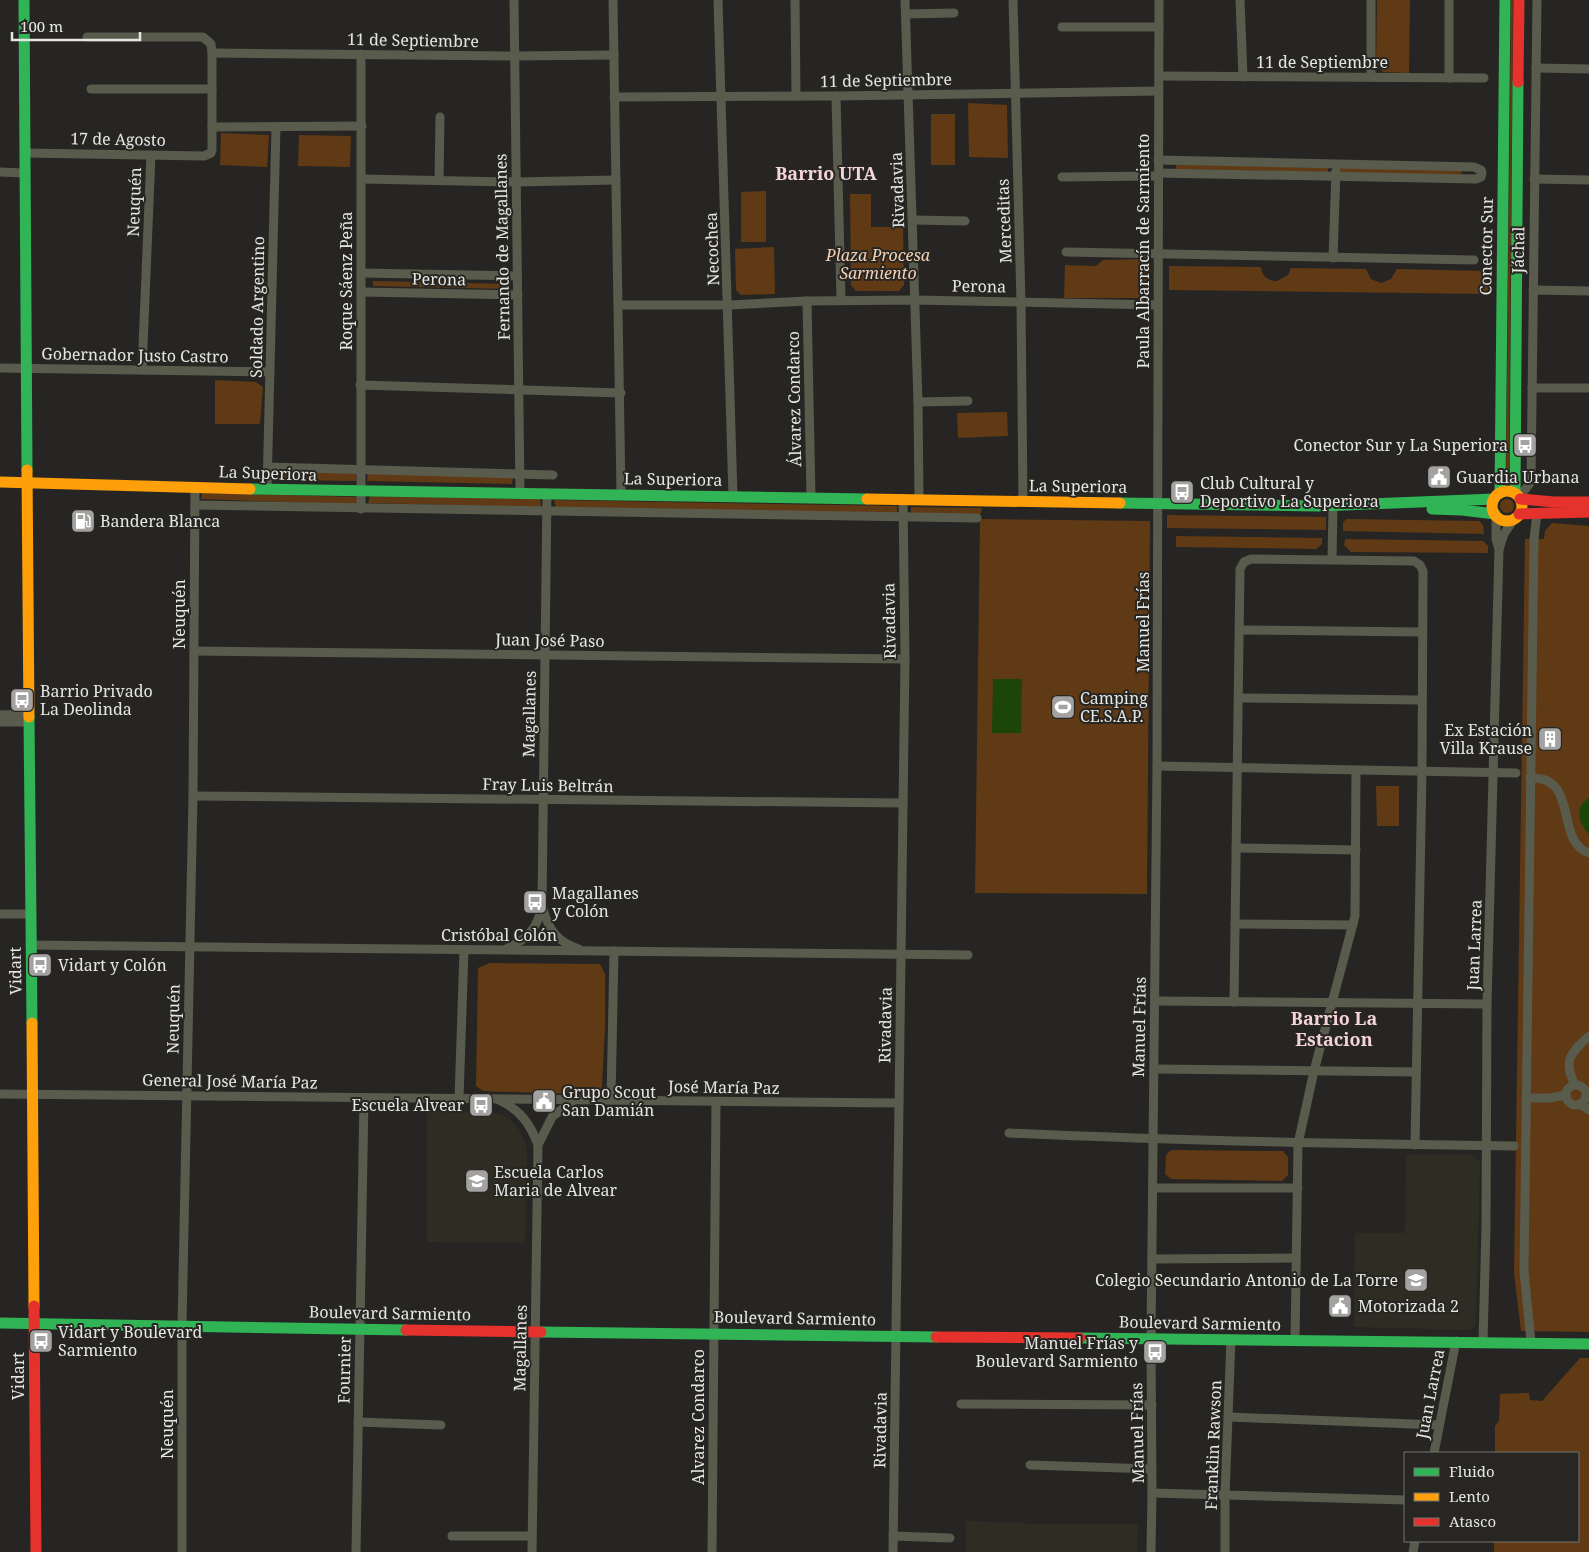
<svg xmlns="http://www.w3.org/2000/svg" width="1589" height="1552" font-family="'Noto Serif',serif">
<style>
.built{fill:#2e2d23}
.green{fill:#603915}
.water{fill:#1c4609}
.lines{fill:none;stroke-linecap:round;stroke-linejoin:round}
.street{stroke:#595b4d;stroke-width:9}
.fast{stroke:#30b455;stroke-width:11}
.slow{stroke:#ff9f0a;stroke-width:11}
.jam{stroke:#e5322d;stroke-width:11}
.labels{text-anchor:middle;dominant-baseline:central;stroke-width:4;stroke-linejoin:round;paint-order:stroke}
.street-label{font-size:16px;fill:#e6e6e3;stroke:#272622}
.park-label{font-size:16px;font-style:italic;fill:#f4d1b5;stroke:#272622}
.poi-label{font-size:16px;fill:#e6e6e3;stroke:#272622;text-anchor:start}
.neighbourhood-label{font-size:18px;font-weight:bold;fill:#f5d3dc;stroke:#272622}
</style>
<rect width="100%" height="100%" fill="#262523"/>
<!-- built -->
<g class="built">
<polygon points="427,1110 489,1112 500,1114 510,1119 520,1131 527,1148 525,1243 427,1242"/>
<polygon points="1406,1154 1473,1155 1480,1162 1476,1325 1470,1330 1354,1327 1355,1233 1405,1233"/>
<polygon points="966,1521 1041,1524 1138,1524 1137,1552 966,1552"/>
</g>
<!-- green -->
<g class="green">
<polygon points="1377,0 1410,0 1409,73 1383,72 1376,64"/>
<polygon points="1511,0 1513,0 1509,474 1506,474"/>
<polygon points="968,103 1007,105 1008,158 969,157"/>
<rect x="931" y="114" width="24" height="51"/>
<polygon points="221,133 269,135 267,167 220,165"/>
<polygon points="299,135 351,136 350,167 298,166"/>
<polygon points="1176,164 1328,168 1328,172 1176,169"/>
<polygon points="1340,167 1462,170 1461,175 1340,173"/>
<polygon points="766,191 766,242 741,242 741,192"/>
<polygon points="850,194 871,194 871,227 903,227 904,285 899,291 856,291 851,285"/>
<polygon points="774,247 775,294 741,295 736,290 735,249"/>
<polygon points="1143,259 1151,268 1150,290 1140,298 1065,298 1064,297 1065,265 1096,266 1103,260"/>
<path d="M1169,266L1261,267C1262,276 1268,281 1277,281L1288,275L1291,268L1366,269L1371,279L1381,283L1391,279L1397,269L1488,271V294L1169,290Z"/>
<polygon points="373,281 510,284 509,289 373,286"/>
<polygon points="215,380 256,382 263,387 260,424 215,424"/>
<polygon points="1007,412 1008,436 958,438 957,413"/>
<polygon points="276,471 356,473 356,481 275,480"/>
<polygon points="368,472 513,477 512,484 367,481"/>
<polygon points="202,493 357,497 357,505 201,499"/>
<polygon points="370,496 540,499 541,507 368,503"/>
<circle cx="1507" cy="506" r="7"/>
<polygon points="554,500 897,506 897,513 556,507"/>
<polygon points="911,507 982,508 981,514 911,513"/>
<polygon points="1167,515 1326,517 1326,530 1167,528"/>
<polygon points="980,519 1150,521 1147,894 975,893"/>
<polygon points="1347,519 1479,521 1483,525 1484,534 1343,531 1343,522"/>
<polygon points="1552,523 1589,526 1589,1332 1521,1331 1514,1273 1525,539 1544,539 1545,531"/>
<polygon points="1176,536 1322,538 1322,544 1316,549 1176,547"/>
<polygon points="1345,539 1483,541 1488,546 1488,553 1351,552 1344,545"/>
<polygon points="1376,786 1399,786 1399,826 1377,826"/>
<polygon points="490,963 600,964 605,974 605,1027 602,1086 599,1095 483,1091 476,1086 478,968"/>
<polygon points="1171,1150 1283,1151 1288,1157 1288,1175 1282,1181 1171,1179 1165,1174 1166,1155"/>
<polygon points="1580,1358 1589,1358 1589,1552 1494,1552 1494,1541 1578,1541 1578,1453 1495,1453 1495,1426 1499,1421 1500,1394 1529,1393 1530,1400 1542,1401"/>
</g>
<!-- water -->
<g class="water">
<polygon points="993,679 1022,679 1021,733 992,733"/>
<path d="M1589,798V834C1578,823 1574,807 1589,798Z"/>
</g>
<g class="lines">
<!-- street -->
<g class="street">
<polyline points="514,0 520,493"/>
<polyline points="613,0 621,494"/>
<polyline points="718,0 733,496"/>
<polyline points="795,0 796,96"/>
<polyline points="905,0 918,402 919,499"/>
<polyline points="1013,0 1021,302 1023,501"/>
<polyline points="1240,0 1243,77"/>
<polyline points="1371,0 1371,77"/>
<polyline points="906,14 954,13"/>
<polyline points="1062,27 1159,27"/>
<polyline points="212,53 515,56 614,55"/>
<polyline points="1536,68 1589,69"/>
<polyline points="1159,76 1484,78"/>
<polyline points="1449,78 1449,0"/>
<polyline points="91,89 212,89"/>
<polyline points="836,96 841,300"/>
<polyline points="614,97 836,96 1159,91"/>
<polyline points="212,127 362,126"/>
<polyline points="25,153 204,156 211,153 212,150 212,53 211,44 203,37 87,37"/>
<polyline points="1158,160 1474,167 1481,170 1482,173 1481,177 1476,179 1158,173"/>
<polyline points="0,172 25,173"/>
<polyline points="1062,177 1158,176"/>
<polyline points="362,179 516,182 616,180"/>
<polyline points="1534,179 1589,180"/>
<polyline points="439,180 440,117"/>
<polyline points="913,220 965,221"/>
<polyline points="1066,252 1474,260"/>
<polyline points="1333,258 1336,171"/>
<polyline points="361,273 517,276"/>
<polyline points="1533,290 1589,291"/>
<polyline points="361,292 518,295"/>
<polyline points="807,301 811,497"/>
<polyline points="619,305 729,305 807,301 915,300 1158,305"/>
<polyline points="0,368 270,372"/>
<polyline points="142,370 151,155"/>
<polyline points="360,385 621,393"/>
<polyline points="1532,388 1589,388"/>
<polyline points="918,402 968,401"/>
<polyline points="268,467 553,475"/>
<polyline points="267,489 276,127"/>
<polyline points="1519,497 1531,482 1537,0"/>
<polyline points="195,505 977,518"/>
<polyline points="361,509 361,54"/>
<polyline points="1499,549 1504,534 1514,519"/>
<polyline points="1332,560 1333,506"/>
<polyline points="1240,630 1422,632"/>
<polyline points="194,651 905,659"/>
<polyline points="1239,698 1421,700"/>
<polyline points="0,715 28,714"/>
<polyline points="0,722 28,722"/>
<polyline points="1157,766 1516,773"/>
<path d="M1530,778C1580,776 1554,841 1589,853"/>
<polyline points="193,796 903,803"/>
<polyline points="1236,848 1356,850"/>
<path d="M543,909C548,929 558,943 579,949"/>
<polyline points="0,914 30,914"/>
<polyline points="1235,924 1353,925"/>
<polyline points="30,945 968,955"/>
<path d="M506,949C527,939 537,930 542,906L547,493"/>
<polyline points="1155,1001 1487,1004"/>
<polyline points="1234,1002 1240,569 1244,562 1251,559 1414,561 1420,565 1423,571 1422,772 1415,1145"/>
<polyline points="1154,1069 1416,1072"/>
<path d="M1575,1085C1563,1061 1570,1053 1589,1036"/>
<circle cx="1576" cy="1095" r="10"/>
<polyline points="0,1094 899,1103"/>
<polyline points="1526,1098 1550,1098 1566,1095"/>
<polyline points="459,1099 464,950"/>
<path d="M499,1100C520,1110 530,1123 538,1145L532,1552"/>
<polyline points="611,1100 614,951"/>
<polyline points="1580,1104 1589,1110"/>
<path d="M1009,1133C1177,1141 1345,1144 1514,1146"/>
<polyline points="538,1145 552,1117 574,1100"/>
<polyline points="1153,1188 1298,1188"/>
<polyline points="1152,1259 1296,1258"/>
<polyline points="1295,1340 1298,1144 1314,1071 1355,916 1356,771"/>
<polyline points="1483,1342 1486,1228 1487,1004 1499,549 1496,539 1496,515"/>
<polyline points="1531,1342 1524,1271 1534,539 1537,513"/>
<polyline points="961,1404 1152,1405"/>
<polyline points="1229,1417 1439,1425"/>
<polyline points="358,1422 441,1425"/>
<polyline points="1434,1453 1456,1341"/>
<polyline points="1030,1465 1152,1469"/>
<polyline points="1152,1493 1405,1500"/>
<polyline points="452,1536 532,1536"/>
<polyline points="893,1536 950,1538"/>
<polyline points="182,1552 182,1325 193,796 195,487"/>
<polyline points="356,1552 364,1098"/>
<polyline points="712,1552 716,1102"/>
<polyline points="893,1552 905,659 903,499"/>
<polyline points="1151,1552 1152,1493 1151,1338 1157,766 1159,0"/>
<polyline points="1225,1552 1225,1495 1231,1339"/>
<polyline points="1413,1552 1415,1541"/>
</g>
<!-- fast -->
<g class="fast">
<polyline points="24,0 27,470"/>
<polyline points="250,489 867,499"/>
<polyline points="1500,493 1505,0"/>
<polyline points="1515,493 1518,82"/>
<polyline points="1120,503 1319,506 1494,499"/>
<polyline points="1432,509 1462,510 1495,514"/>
<polyline points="29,717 32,1023"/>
<polyline points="0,1323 406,1330"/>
<polyline points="541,1332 936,1337"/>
<polyline points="1080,1338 1589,1344"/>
</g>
<!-- slow -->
<g class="slow">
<polyline points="27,470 29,717"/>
<polyline points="0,482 250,489"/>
<circle cx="1507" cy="506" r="15"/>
<polyline points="867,499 1120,503"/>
<polyline points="32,1023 34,1306"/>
</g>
<!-- jam -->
<g class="jam">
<polyline points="1518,82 1519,0"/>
<polyline points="1520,499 1554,502 1589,502"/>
<polyline points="1519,514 1589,512"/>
<polyline points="34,1306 36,1552"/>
<polyline points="406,1330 541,1332"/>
<polyline points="936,1337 1080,1338"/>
</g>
</g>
<!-- icons -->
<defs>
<symbol id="bus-square" viewBox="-11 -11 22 22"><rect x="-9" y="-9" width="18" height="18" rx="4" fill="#a3a2a0" stroke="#272622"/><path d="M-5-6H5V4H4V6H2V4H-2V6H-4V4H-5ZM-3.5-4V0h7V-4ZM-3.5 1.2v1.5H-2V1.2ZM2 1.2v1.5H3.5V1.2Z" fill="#fff"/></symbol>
<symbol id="civic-square" viewBox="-11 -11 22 22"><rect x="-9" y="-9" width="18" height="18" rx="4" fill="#a3a2a0" stroke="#272622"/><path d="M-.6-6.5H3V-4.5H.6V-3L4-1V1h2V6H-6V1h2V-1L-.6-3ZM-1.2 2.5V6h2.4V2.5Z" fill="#fff"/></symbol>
<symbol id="fuel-square" viewBox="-11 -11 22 22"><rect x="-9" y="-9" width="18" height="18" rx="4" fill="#a3a2a0" stroke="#272622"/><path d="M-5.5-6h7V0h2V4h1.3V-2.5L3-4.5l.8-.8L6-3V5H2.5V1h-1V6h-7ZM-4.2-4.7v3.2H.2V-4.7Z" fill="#fff"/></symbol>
<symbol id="stadium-square" viewBox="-11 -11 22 22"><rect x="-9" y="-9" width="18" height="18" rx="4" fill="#a3a2a0" stroke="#272622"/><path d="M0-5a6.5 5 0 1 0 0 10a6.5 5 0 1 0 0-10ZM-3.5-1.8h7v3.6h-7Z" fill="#fff"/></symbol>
<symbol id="building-square" viewBox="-11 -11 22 22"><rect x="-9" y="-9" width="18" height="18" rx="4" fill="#a3a2a0" stroke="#272622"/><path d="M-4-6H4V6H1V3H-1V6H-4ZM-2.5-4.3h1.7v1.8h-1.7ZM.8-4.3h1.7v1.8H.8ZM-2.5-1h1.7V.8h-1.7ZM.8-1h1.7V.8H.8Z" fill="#fff"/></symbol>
<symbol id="school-square" viewBox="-11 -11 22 22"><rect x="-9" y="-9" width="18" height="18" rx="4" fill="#a3a2a0" stroke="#272622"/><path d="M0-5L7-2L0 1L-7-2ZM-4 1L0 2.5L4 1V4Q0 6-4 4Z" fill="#fff"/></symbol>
</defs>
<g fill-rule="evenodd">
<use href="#bus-square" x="1511" y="431" width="28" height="28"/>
<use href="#civic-square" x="1425" y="463" width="28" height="28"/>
<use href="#bus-square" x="1168" y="478" width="28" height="28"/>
<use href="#fuel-square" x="69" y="507" width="28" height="28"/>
<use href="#bus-square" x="8" y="686" width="28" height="28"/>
<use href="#stadium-square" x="1049" y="693" width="28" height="28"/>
<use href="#building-square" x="1536" y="725" width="28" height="28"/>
<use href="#bus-square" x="521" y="888" width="28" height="28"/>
<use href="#bus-square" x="26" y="951" width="28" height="28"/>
<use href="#civic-square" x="530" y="1087" width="28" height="28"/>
<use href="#bus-square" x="467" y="1091" width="28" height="28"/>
<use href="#school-square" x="463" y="1167" width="28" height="28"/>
<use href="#school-square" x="1402" y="1266" width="28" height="28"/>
<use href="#civic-square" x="1326" y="1292" width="28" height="28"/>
<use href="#bus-square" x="27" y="1327" width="28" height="28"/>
<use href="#bus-square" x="1141" y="1338" width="28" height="28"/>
</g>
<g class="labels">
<!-- street labels -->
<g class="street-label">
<text transform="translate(413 40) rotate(1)">11 de Septiembre</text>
<text x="1322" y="62">11 de Septiembre</text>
<text transform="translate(886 80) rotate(-1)">11 de Septiembre</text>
<text transform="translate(118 139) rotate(1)">17 de Agosto</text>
<text transform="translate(897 190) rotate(-92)">Rivadavia</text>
<text transform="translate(134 202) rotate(-88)">Neuquén</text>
<text transform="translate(1004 221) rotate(-92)">Merceditas</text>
<text transform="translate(1486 246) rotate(-89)">Conector Sur</text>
<text transform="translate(502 247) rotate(-91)">Fernando de Magallanes</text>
<text transform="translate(712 249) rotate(-92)">Necochea</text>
<text transform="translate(1518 250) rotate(-89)">Jáchal</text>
<text transform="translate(1143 251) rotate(-90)">Paula Albarracín de Sarmiento</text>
<text transform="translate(439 279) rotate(1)">Perona</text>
<text transform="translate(346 281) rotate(-90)">Roque Sáenz Peña</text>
<text transform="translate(979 286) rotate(1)">Perona</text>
<text transform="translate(257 307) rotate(-89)">Soldado Argentino</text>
<text transform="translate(135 355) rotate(1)">Gobernador Justo Castro</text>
<text transform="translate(794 399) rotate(-91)">Álvarez Condarco</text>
<text transform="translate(268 473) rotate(2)">La Superiora</text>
<text transform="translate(673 479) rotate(1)">La Superiora</text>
<text transform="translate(1078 486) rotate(1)">La Superiora</text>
<text transform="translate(179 614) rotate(-90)">Neuquén</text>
<text transform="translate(889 621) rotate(-91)">Rivadavia</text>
<text transform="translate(1143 622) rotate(-90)">Manuel Frías</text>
<text transform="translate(550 640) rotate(1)">Juan José Paso</text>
<text transform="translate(529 714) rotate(-89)">Magallanes</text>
<text transform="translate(548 785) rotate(1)">Fray Luis Beltrán</text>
<text x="499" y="935">Cristóbal Colón</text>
<text transform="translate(1474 945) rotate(-88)">Juan Larrea</text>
<text transform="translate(15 971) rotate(-91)">Vidart</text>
<text transform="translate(173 1019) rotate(-89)">Neuquén</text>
<text transform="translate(885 1025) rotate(-89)">Rivadavia</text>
<text transform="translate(1139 1027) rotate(-89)">Manuel Frías</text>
<text transform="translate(230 1081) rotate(1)">General José María Paz</text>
<text transform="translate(724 1087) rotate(1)">José María Paz</text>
<text transform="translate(390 1313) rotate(1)">Boulevard Sarmiento</text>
<text transform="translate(795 1318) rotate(1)">Boulevard Sarmiento</text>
<text transform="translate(1200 1323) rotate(1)">Boulevard Sarmiento</text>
<text transform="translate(520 1348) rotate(-89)">Magallanes</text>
<text transform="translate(344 1370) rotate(-89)">Fournier</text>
<text transform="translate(18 1376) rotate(-90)">Vidart</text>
<text transform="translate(1430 1394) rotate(-79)">Juan Larrea</text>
<text transform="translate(698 1417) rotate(-90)">Alvarez Condarco</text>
<text transform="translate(167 1424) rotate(-90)">Neuquén</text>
<text transform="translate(880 1430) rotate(-89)">Rivadavia</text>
<text transform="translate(1137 1433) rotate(-91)">Manuel Frías</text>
<text transform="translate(1213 1445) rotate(-88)">Franklin Rawson</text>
</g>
<!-- park labels -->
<g class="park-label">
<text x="878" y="255">Plaza Procesa<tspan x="878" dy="18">Sarmiento</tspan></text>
</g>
<!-- poi labels -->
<g class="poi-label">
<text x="1508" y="445" text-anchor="end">Conector Sur y La Superiora</text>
<text x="1456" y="477">Guardia Urbana</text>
<text x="1200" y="483">Club Cultural y<tspan x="1200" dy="18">Deportivo La Superiora</tspan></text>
<text x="100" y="521">Bandera Blanca</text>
<text x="40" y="691">Barrio Privado<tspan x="40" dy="18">La Deolinda</tspan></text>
<text x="1080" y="698">Camping<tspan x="1080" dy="18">CE.S.A.P.</tspan></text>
<text x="1532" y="730" text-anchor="end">Ex Estación<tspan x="1532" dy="18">Villa Krause</tspan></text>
<text x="552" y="893">Magallanes<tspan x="552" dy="18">y Colón</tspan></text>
<text x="58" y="965">Vidart y Colón</text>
<text x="562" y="1092">Grupo Scout<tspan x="562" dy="18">San Damián</tspan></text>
<text x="464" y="1105" text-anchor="end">Escuela Alvear</text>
<text x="494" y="1172">Escuela Carlos<tspan x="494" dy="18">Maria de Alvear</tspan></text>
<text x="1398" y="1280" text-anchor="end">Colegio Secundario Antonio de La Torre</text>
<text x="1358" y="1306">Motorizada 2</text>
<text x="58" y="1332">Vidart y Boulevard<tspan x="58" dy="18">Sarmiento</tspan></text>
<text x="1138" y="1343" text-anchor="end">Manuel Frías y<tspan x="1138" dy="18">Boulevard Sarmiento</tspan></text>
</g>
<!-- neighbourhood labels -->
<g class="neighbourhood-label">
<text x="826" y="173">Barrio UTA</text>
<text x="1334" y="1018">Barrio La<tspan x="1334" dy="21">Estacion</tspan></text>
</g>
</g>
<!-- legend -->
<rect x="1404" y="1452" width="175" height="90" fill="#272622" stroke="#73736f"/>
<rect x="1414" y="1468" width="25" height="8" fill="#30b455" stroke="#73736f"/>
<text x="1449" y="1477" font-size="15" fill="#e6e6e3">Fluido</text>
<rect x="1414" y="1493" width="25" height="8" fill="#ff9f0a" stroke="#73736f"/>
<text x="1449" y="1502" font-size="15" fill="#e6e6e3">Lento</text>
<rect x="1414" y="1518" width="25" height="8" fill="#e5322d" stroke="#73736f"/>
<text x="1449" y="1527" font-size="15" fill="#e6e6e3">Atasco</text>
<!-- scale -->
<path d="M12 32v8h128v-8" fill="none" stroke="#e6e6e3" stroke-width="2.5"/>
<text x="20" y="32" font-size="15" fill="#e6e6e3" stroke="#272622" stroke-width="4" paint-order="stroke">100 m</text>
</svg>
